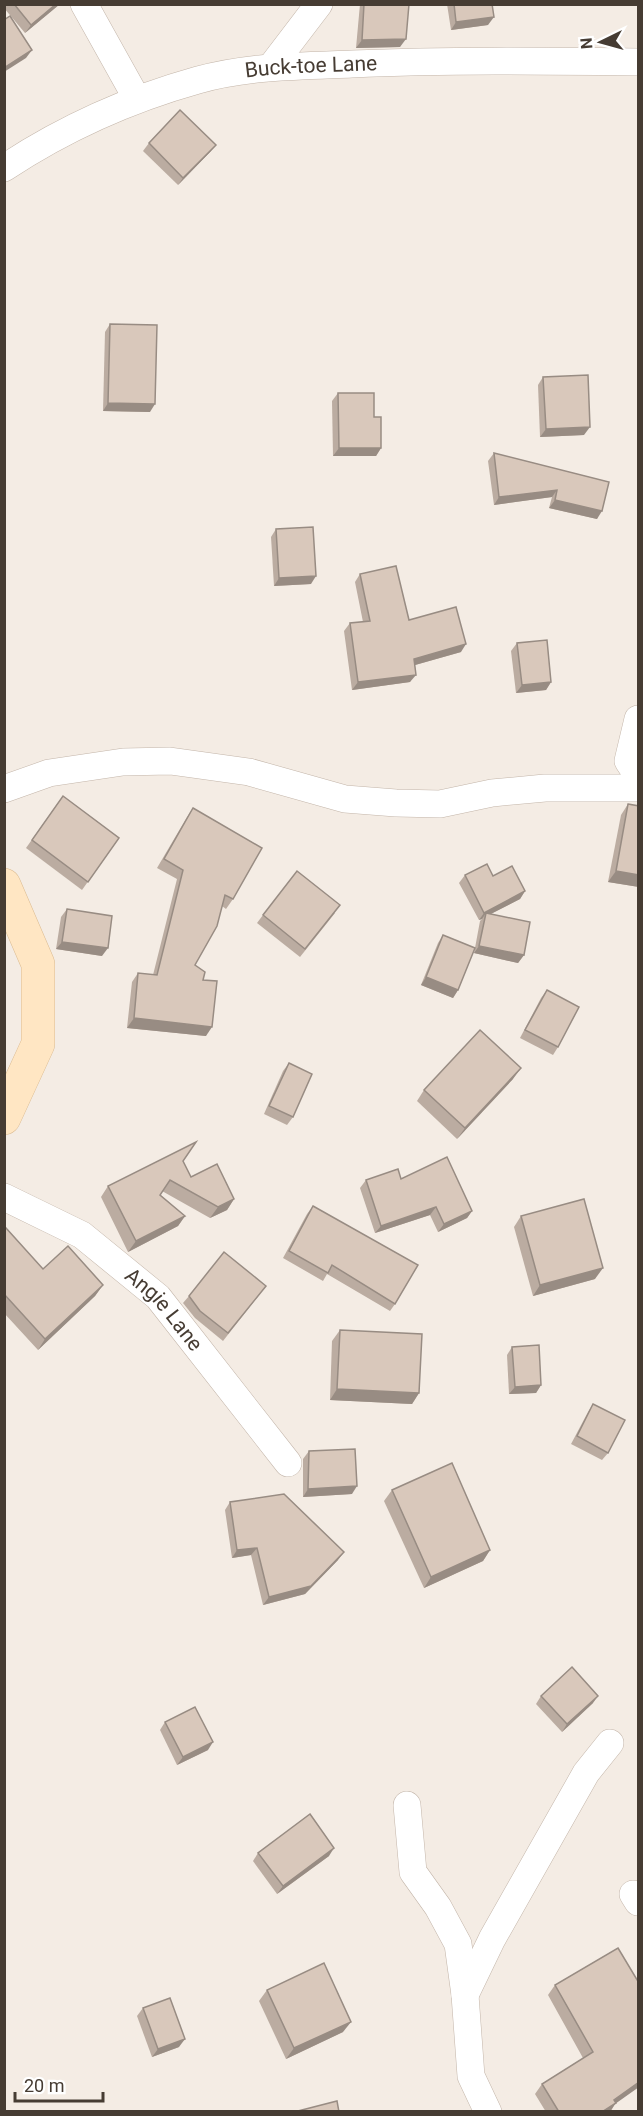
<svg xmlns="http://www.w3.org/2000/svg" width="643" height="2116" font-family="Roboto,sans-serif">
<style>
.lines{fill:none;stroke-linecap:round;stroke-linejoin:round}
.street-casing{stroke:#c3b5a9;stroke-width:28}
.secondary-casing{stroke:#dbbb91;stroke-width:34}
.street{stroke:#fff;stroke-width:27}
.secondary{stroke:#ffe6c3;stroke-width:33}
.wall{fill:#bbaca1}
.shaded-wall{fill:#988c83}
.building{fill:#d9c8bb;stroke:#988c83;stroke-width:1.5}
.labels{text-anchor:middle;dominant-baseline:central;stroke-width:4.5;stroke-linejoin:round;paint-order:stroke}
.street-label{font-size:21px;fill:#463c33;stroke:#fff}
</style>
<rect width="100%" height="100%" fill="#f4ece4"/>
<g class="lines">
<defs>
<g id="street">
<polyline points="84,4 137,99"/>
<polyline points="271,67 319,4"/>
<path id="s1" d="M4,168C63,129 130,99 198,80C248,66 301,66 352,64C447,60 543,61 638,62"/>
<polyline points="638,719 628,761 638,776"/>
<polyline points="4,789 49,773 123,762 170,761 249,772 345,799 396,803 440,804 492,793 545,788 638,788"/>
<path id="s2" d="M4,1197L82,1235L158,1297L288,1463"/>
<polyline points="407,1805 413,1872 438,1907 458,1944 465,1995 471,2076 488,2112"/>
<polyline points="633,1894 638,1902"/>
<polyline points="465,1995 492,1939 586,1773 610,1743"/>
</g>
<polyline id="secondary" points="4,885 38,964 38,1044 4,1118"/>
</defs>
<!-- street casing -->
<use href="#street" class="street-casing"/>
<!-- secondary casing -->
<use href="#secondary" class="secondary-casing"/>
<!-- street -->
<use href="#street" class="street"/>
<!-- secondary -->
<use href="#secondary" class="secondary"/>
</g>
<!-- wall -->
<g class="wall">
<polygon points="4,4 60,4 25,33 4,8"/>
<polygon points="360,4 409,4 400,47 356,48"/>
<polygon points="447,4 492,4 488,25 451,30"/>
<polygon points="149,143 216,145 210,152 178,185 143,151"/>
<polygon points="110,324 150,412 103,411 105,332"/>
<polygon points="543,377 584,435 540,437 538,385"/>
<polygon points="338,393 374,417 381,448 376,456 333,456 332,401"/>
<polygon points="494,453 609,482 597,519 549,508 552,497 494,505 488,461"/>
<polygon points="276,529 311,584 274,586 271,537"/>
<polygon points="360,574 409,620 461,652 415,665 410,682 352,690 344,631 350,623 363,622 355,582"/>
<polygon points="517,643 551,682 546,690 516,693 511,651"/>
<polygon points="63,796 119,838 82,890 26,848"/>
<polygon points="628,804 639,887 608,882 621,815"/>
<polygon points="193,808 233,899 226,909 222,906 195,965 203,980 206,1036 127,1028 132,982 138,973 153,975 177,879 157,868 187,817"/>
<polygon points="465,875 493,876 525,891 520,899 490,914 524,955 518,963 474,953 475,948 458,990 453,998 421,985 438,943 443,935 475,948 480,921 482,919 479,920 459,883"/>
<polygon points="67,909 102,956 56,949 61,917"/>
<polygon points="335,913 300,957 257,923 263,915"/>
<polygon points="547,990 558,1047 553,1055 520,1038 541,998"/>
<polygon points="289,1063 293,1117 287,1125 264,1114 283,1071"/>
<polygon points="513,1079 457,1139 417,1101 424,1090"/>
<polygon points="183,1161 191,1177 234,1199 227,1210 210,1218 162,1191 160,1195 185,1216 178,1226 128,1252 101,1197 108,1186"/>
<polygon points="401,1179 472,1211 467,1218 438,1232 430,1215 375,1233 360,1188 366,1180"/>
<polygon points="313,1206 395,1304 390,1311 327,1274 323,1281 283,1258 307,1214"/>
<polygon points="521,1216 595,1279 533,1296 514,1227"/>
<polygon points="4,1229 43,1269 103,1285 95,1296 38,1350 4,1313"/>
<polygon points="260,1294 223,1341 195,1318 183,1303 189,1296"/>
<polygon points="340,1330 419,1393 412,1404 330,1400 332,1341"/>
<polygon points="512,1347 541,1385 536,1393 509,1394 507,1355"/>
<polygon points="593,1404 608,1453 602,1460 571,1444 588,1412"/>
<polygon points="309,1451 352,1494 303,1497 303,1459"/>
<polygon points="392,1490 490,1550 483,1561 424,1588 384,1501"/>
<polygon points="230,1502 338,1560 305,1594 263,1605 251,1555 232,1558 225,1510"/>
<polygon points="541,1696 593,1703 562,1732 536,1704"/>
<polygon points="165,1722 208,1750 177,1765 160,1730"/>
<polygon points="258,1853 329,1856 277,1894 253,1861"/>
<polygon points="618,1948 615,2104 610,2112 546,2112 535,2094 542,2084 583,2058 548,1995 555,1985"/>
<polygon points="267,1990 343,2032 286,2059 259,2001"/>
<polygon points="143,2008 179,2047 152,2057 137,2016"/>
</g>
<!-- shaded-wall -->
<g class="shaded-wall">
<polygon points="56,4 60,4 25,33 31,25"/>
<polygon points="494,17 488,25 451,30 456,22"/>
<polygon points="406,39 400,47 356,48 362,40"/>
<polygon points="32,50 26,58 4,72 4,68"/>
<polygon points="216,145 210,152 178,185 183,178"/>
<polygon points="108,403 155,404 150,412 103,411"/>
<polygon points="590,427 584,435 540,437 546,429"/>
<polygon points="339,448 381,448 376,456 333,456"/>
<polygon points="557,490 552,497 494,505 499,497"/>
<polygon points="555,500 602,511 597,519 549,508"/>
<polygon points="316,576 311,584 274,586 279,578"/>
<polygon points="466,644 461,652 408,667 414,659"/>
<polygon points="416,675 410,682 352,690 358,682"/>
<polygon points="551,682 546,690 516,693 522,685"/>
<polygon points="616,871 639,875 639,887 608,882"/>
<polygon points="525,891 520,899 485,917 486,913 482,919 479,920 484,913"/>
<polygon points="62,942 108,948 102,956 56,949"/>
<polygon points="479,946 524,955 518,963 474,953"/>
<polygon points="426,977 458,990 453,998 421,985"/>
<polygon points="134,1018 212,1027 206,1036 127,1028"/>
<polygon points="521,1068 513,1079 457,1139 465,1128"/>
<polygon points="234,1199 227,1210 210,1218 218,1207"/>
<polygon points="436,1207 430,1215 375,1233 381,1226"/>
<polygon points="472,1211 467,1218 438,1232 444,1224"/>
<polygon points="185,1216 178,1226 128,1252 136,1241"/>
<polygon points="603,1268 595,1279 533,1296 540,1285"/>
<polygon points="103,1285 95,1296 38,1350 45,1339"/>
<polygon points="541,1385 536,1393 509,1394 515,1387"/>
<polygon points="337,1389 419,1393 412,1404 330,1400"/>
<polygon points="357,1486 352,1494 303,1497 308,1489"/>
<polygon points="257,1548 251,1555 232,1558 237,1550"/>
<polygon points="490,1550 483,1561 424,1588 431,1577"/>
<polygon points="344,1552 338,1560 305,1594 263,1605 269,1597"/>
<polygon points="598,1696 593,1703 562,1732 567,1724"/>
<polygon points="213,1742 208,1750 177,1765 183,1757"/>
<polygon points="334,1848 329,1856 277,1894 283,1886"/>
<polygon points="351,2022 343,2032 286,2059 294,2048"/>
<polygon points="185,2039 179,2047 152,2057 158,2049"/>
<polygon points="639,2082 639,2087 615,2104 610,2112 602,2112 614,2100"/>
</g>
<!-- building -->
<g class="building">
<polygon points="14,4 56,4 31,25"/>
<polygon points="364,4 409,4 406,39 362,40"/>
<polygon points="454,4 492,4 494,17 456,22"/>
<polygon points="10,16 32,50 4,68 4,20"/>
<polygon points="180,110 216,145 183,178 149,143"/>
<polygon points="110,324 157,325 155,404 108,403"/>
<polygon points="588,375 590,427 546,429 543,377"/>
<polygon points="338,393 374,393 374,417 381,417 381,448 339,448"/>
<polygon points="494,453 609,482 602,511 555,500 557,490 499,497"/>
<polygon points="313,527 316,576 279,578 276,529"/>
<polygon points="396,566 409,620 456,607 466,644 414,659 416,675 358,682 350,623 370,621 360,574"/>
<polygon points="547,640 551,682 522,685 517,643"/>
<polygon points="63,796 119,838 88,882 32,840"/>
<polygon points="628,804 639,806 639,875 616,871"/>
<polygon points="193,808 262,848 233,899 225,895 217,926 195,965 205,972 203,980 217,981 212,1027 134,1018 138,973 157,975 183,870 164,859"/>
<polygon points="487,864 493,876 512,866 525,891 484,913 465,875"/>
<polygon points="297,871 340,905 305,949 263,915"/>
<polygon points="67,909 112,916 108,948 62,942"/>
<polygon points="486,913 530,922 524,955 479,946"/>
<polygon points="443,935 475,948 458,990 426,977"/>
<polygon points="547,990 579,1007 558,1047 525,1030"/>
<polygon points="480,1030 521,1068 465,1128 424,1090"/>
<polygon points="289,1063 312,1074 293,1117 269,1106"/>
<polygon points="196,1142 183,1161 191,1177 217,1164 234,1199 218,1207 170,1180 160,1195 185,1216 136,1241 108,1186"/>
<polygon points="447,1157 472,1211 444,1224 436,1207 381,1226 366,1180 398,1169 401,1179"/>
<polygon points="584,1199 603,1268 540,1285 521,1216"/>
<polygon points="313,1206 418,1265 395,1304 332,1265 328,1273 289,1251"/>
<polygon points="6,1228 43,1269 68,1246 103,1285 45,1339 4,1294 4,1229"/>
<polygon points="224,1252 266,1286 228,1333 200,1311 189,1296"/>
<polygon points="340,1330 422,1334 419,1393 337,1389"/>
<polygon points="539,1345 541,1385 515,1387 512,1347"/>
<polygon points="593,1404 625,1420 608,1453 577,1436"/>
<polygon points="355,1449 357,1486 308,1489 309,1451"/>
<polygon points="452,1463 490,1550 431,1577 392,1490"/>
<polygon points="284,1494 344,1552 311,1586 269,1597 257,1548 237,1550 230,1502"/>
<polygon points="572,1667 598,1696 567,1724 541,1696"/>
<polygon points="195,1707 213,1742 183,1757 165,1722"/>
<polygon points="310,1814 334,1848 283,1886 258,1853"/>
<polygon points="618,1948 639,1983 639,2082 614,2100 616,2103 602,2112 559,2112 542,2084 593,2052 555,1985"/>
<polygon points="324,1963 351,2022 294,2048 267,1990"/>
<polygon points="170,1998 185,2039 158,2049 143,2008"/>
<polygon points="337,2101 339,2112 294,2112"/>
</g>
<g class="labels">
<!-- street labels -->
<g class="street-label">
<text stroke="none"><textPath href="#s1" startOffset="328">Buck-toe Lane</textPath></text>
<text stroke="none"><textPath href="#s2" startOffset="198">Angie Lane</textPath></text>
</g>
</g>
<!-- border -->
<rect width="643" height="2116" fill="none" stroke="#463c33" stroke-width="12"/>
<!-- north arrow -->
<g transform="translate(601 42) rotate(265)" stroke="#ffffff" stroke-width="4.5" paint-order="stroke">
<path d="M0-4.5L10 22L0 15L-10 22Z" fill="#463c33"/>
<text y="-9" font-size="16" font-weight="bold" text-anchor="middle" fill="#463c33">N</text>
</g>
<!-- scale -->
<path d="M15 2092v9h88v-9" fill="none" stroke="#463c33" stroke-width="3"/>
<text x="24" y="2092" font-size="18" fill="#463c33" stroke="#ffffff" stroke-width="4.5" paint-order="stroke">20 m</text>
</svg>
